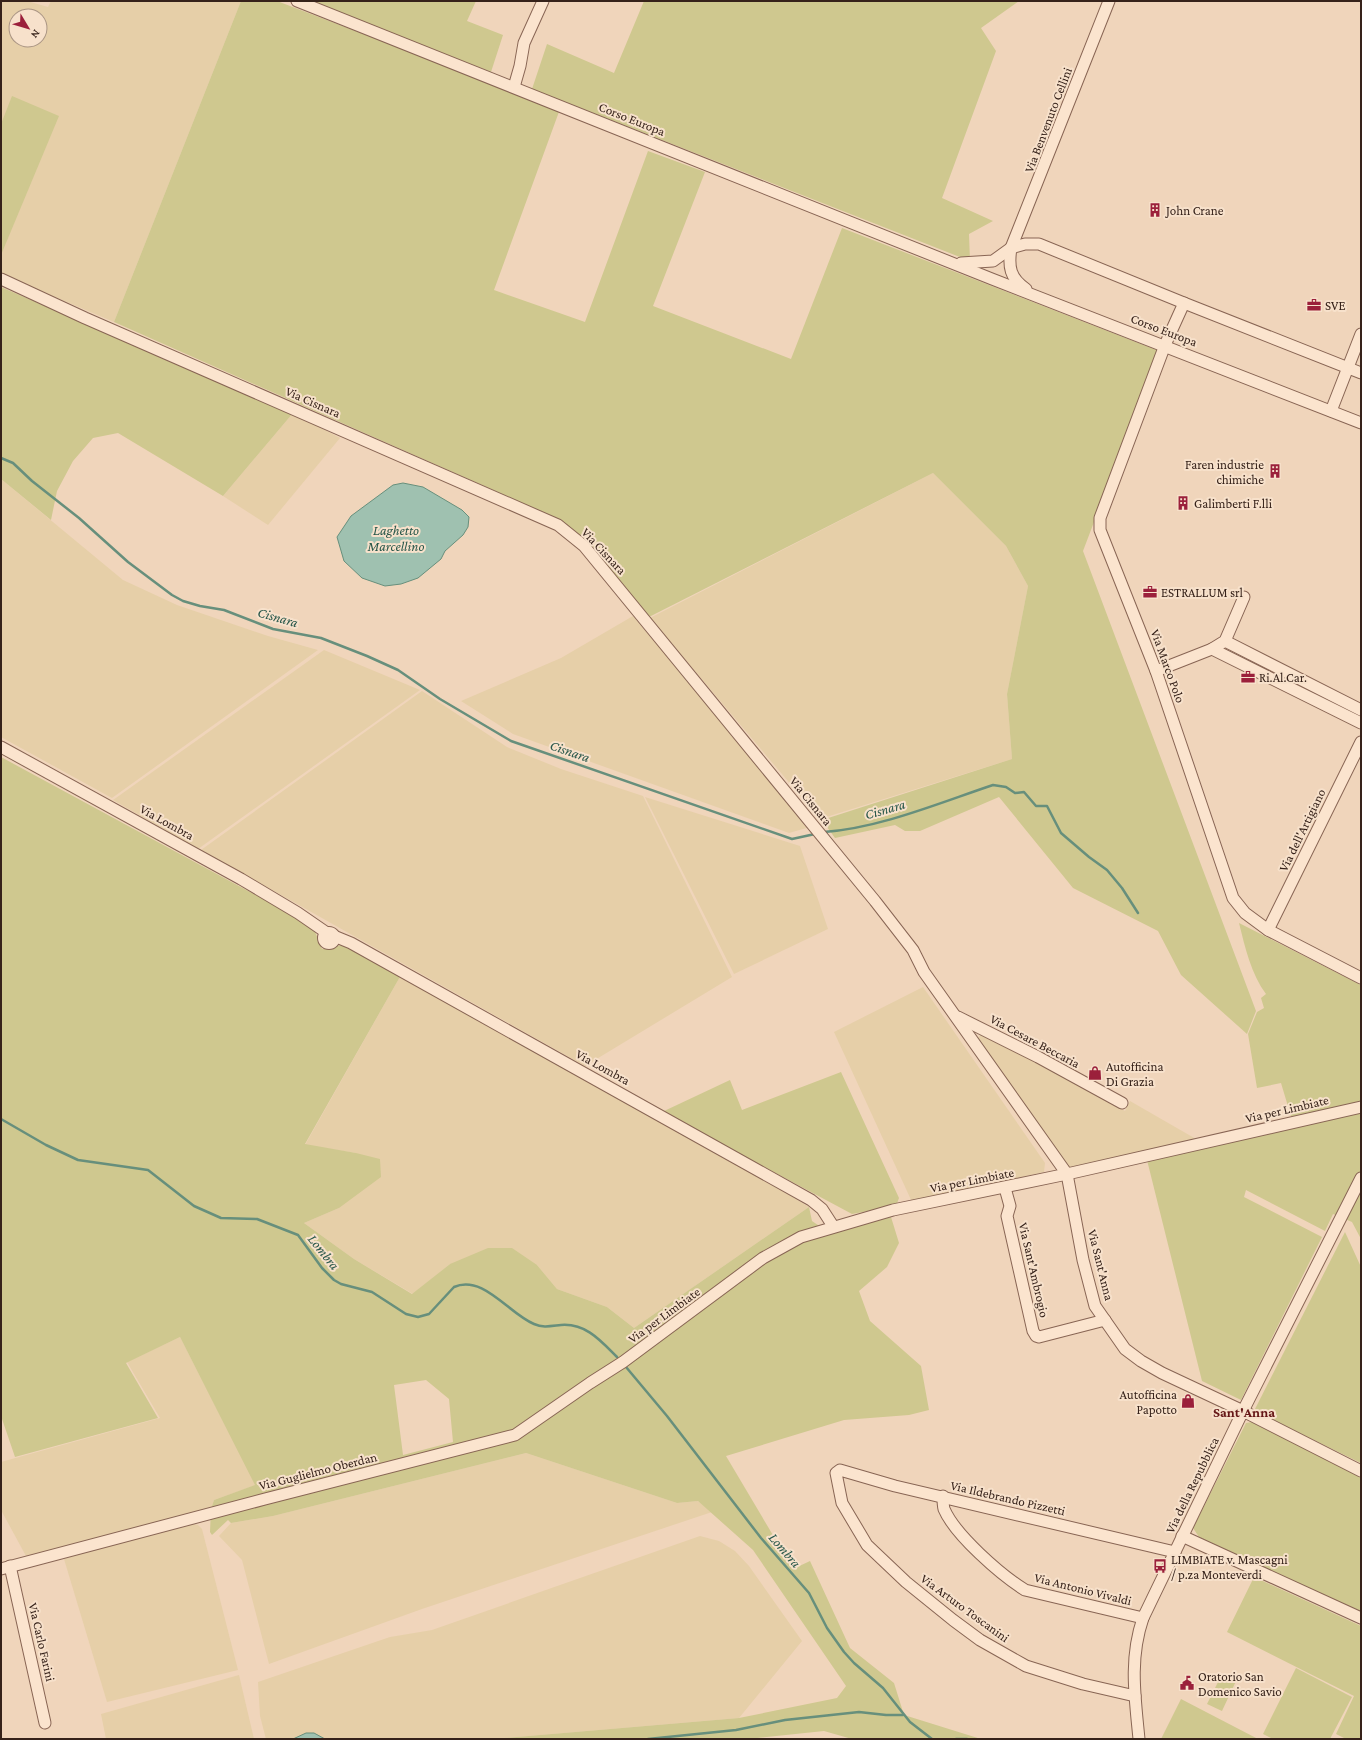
<svg xmlns="http://www.w3.org/2000/svg" width="1362" height="1740" font-family="'Crimson Pro',serif">
<style>
.farmland{fill:#e6cfa8;fill-rule:evenodd}
.green{fill:#cfc88f;fill-rule:evenodd}
.water{fill:#9fc1b0;stroke:#678f7c}
.lines{fill:none;stroke-linecap:round;stroke-linejoin:round}
.stream{stroke:#678f7c;stroke-width:2.5}
.minor-casing{stroke:#886554;stroke-width:13}
.minor{stroke:#fbe4ce;stroke-width:11}
.labels{text-anchor:middle;dominant-baseline:central;stroke-width:4;stroke-linejoin:round;paint-order:stroke}
.street-label{font-size:13px;fill:#36221a;stroke:#f7e1cb}
.poi-label{font-size:13px;fill:#36221a;stroke:#f7e1cb;text-anchor:start}
.water-label{font-size:14px;font-style:italic;fill:#28574a;stroke:#f7e1cb}
.neighbourhood-label{font-size:14px;font-weight:bold;fill:#661717;stroke:#f7e1cb}
</style>
<rect width="100%" height="100%" fill="#f0d5bb"/>
<!-- farmland -->
<g class="farmland">
<path d="M1,1H27L48,7L51,1H241L114,322L1,274ZM16,16H40V40H16Z"/>
<polygon points="293,413 340,438 268,525 223,496"/>
<polygon points="933,473 1006,546 1028,586 1007,694 1012,759 820,819 650,618"/>
<polygon points="1,479 123,580 177,605 268,636 318,650 112,798 1,737"/>
<polygon points="633,616 810,827 789,833 513,734 461,701 561,658"/>
<polygon points="324,650 420,690 198,849 113,800"/>
<polygon points="422,691 507,747 561,769 643,796 732,977 585,1066 201,850"/>
<polygon points="645,797 800,846 828,929 734,974"/>
<polygon points="401,975 791,1196 809,1207 634,1328 607,1307 557,1289 537,1265 450,1264 413,1294 354,1259 304,1223 339,1208 356,1153 305,1145"/>
<polygon points="923,987 1045,1163 1044,1172 912,1202 834,1032"/>
<polygon points="982,1033 1125,1111 1130,1101 1196,1139 1069,1168 976,1040"/>
<polygon points="180,1337 256,1485 214,1500 211,1509 26,1556 1,1510 1,1462 160,1418 127,1362"/>
<polygon points="526,1453 677,1503 698,1501 712,1512 422,1609 269,1664 242,1560 219,1536 231,1523 273,1516"/>
<polygon points="194,1524 198,1525 202,1529 238,1670 107,1702 64,1559 134,1537"/>
<polygon points="700,1536 719,1541 735,1551 749,1566 802,1641 739,1718 493,1739 266,1739 260,1716 258,1682 390,1637 432,1630"/>
<polygon points="239,1675 254,1739 106,1739 101,1714"/>
</g>
<!-- green -->
<g class="green">
<polygon points="241,1 277,1 560,109 494,290 585,322 648,151 705,172 653,306 791,359 842,228 1159,351 1083,551 1256,1011 1247,1034 1181,975 1158,931 1073,888 999,797 920,831 905,831 895,825 835,838 822,820 1012,759 1007,694 1028,586 1006,546 933,473 649,617 586,540 556,518 114,322"/>
<polygon points="311,1 476,1 467,21 503,35 491,72"/>
<polygon points="644,1 1019,1 981,28 996,51 942,198 993,221 969,234 970,261 532,89 547,44 614,73"/>
<polygon points="12,96 59,116 1,255 1,124"/>
<polygon points="1,287 293,413 223,496 118,433 93,438 73,461 57,491 51,520 1,479"/>
<path d="M1,757L250,892L312,924L322,949L347,944L401,975L305,1144L356,1153L380,1159L381,1177L339,1208L304,1223L354,1259L412,1294L450,1264L488,1248H512L537,1265L557,1289L607,1307L634,1328L809,1207L812,1221L828,1232L891,1217L899,1243L887,1267L859,1291L870,1321L921,1366L929,1410L909,1415L844,1420L726,1456L793,1569L810,1561L850,1648L894,1683L904,1715L981,1739H852L824,1731L748,1739H493L739,1718L837,1698L846,1686L753,1550L698,1501L677,1503L526,1453L273,1516L231,1523L228,1520L212,1535L210,1532L211,1509L214,1500L255,1485L180,1337L126,1363L158,1418L15,1457L1,1416ZM426,1380L449,1399L453,1442L403,1455L394,1385Z"/>
<path d="M1239,923L1361,985V1239L1352,1222L1333,1214L1325,1231L1246,1190L1244,1197L1322,1237L1241,1400L1202,1381L1147,1160L1293,1123L1281,1083L1257,1088L1248,1034L1257,1012L1264,1008L1261,998L1266,994C1251,974 1245,947 1239,923Z"/>
<polygon points="841,1072 899,1198 896,1206 852,1214 662,1112 730,1080 742,1110"/>
<polygon points="1345,1232 1361,1267 1361,1463 1254,1411"/>
<polygon points="1252,1422 1361,1476 1361,1613 1199,1537 1193,1528 1246,1423"/>
<polygon points="1254,1577 1361,1626 1361,1739 1346,1739 1336,1734 1354,1696 1227,1632"/>
<polygon points="1296,1668 1352,1697 1330,1739 1273,1739 1263,1734"/>
<polygon points="1222,1674 1236,1681 1222,1711 1207,1704"/>
<polygon points="1181,1699 1258,1739 1161,1739"/>
</g>
<!-- water -->
<g class="water">
<polygon points="403,483 423,487 462,510 469,517 468,527 463,535 445,551 441,559 418,578 401,584 385,586 362,578 344,561 337,537 351,516 393,485"/>
<polygon points="306,1733 314,1733 325,1739 293,1739"/>
</g>
<g class="lines">
<!-- stream -->
<g class="stream">
<polyline points="1,458 13,463 32,481 79,518 128,562 172,595 183,601 200,606 224,610 273,629 321,638 367,656 398,670 440,699 511,741 792,839 815,834"/>
<path d="M824,832C880,828 939,803 993,785L1006,787L1015,793L1024,792L1036,806H1047L1061,833L1089,857L1107,870L1122,888L1138,913"/>
<path d="M1,1119L46,1145L78,1160L148,1170L194,1206L221,1218L257,1219L298,1235L322,1268L334,1280L341,1284L372,1292L406,1314L418,1317L429,1314L454,1287C483,1274 509,1314 534,1324C543,1328 551,1326 561,1325C586,1323 601,1341 617,1357"/>
<polyline points="626,1367 667,1416 761,1538 809,1593 827,1628 844,1652 854,1663 883,1688 910,1722 932,1739"/>
<polyline points="648,1739 736,1730 785,1720 859,1712 886,1715 903,1715"/>
<polyline points="956,1739 967,1739"/>
</g>
<defs>
<g id="minor">
<polyline points="297,1 992,279 1361,423"/>
<polyline points="514,87 520,66 524,43 543,1"/>
<polyline points="961,263 993,261 1011,248 1025,244 1039,244 1184,303 1361,373"/>
<polyline points="1,279 85,318 558,525 584,546 875,901 913,950 924,972 1067,1174 1083,1260 1095,1306 1125,1349 1141,1361 1162,1373 1243,1411 1361,1471"/>
<path d="M1026,289C1010,278 1008,267 1011,248L1109,1"/>
<polyline points="1184,303 1165,345 1100,518 1100,530 1156,671 1233,898 1245,913 1268,930 1361,978"/>
<polyline points="1331,411 1361,334"/>
<polyline points="1225,641 1361,710"/>
<polyline points="1212,649 1361,723"/>
<polyline points="1156,671 1212,649 1225,641 1244,597"/>
<polyline points="1,747 241,879 298,913 327,933"/>
<polyline points="1268,930 1361,742"/>
<circle cx="329" cy="938" r="5.5"/>
<polyline points="334,936 351,943 811,1200 822,1209 833,1226"/>
<polyline points="958,1017 1038,1057 1122,1103"/>
<polyline points="1005,1188 1010,1206 1007,1216 1033,1331 1036,1336 1039,1337 1105,1320"/>
<path d="M943,1496C943,1500 943,1505 944,1509C955,1535 1001,1575 1025,1590L1143,1618"/>
<polyline points="1182,1536 1361,1618"/>
<polyline points="10,1566 45,1723"/>
<polyline points="1,1569 265,1499 515,1435 590,1383 623,1362 763,1258 801,1237 893,1210 1067,1174 1361,1107"/>
<polyline points="1135,1696 1083,1684 1026,1666 980,1640 953,1620 906,1582 867,1545 842,1503 836,1473 840,1470 895,1486 1175,1552"/>
<path d="M1139,1739C1135,1697 1129,1659 1143,1618L1243,1411L1361,1178"/>
</g>
</defs>
<!-- minor casing -->
<use href="#minor" class="minor-casing"/>
<!-- minor -->
<use href="#minor" class="minor"/>
</g>
<!-- icons -->
<defs>
<symbol id="building-bare" viewBox="-9 -9 18 18"><path d="M-4-6H4V6H1V3H-1V6H-4ZM-2.5-4.3h1.7v1.8h-1.7ZM.8-4.3h1.7v1.8H.8ZM-2.5-1h1.7V.8h-1.7ZM.8-1h1.7V.8H.8Z" fill="#9b203b" stroke="#f7e1cb" stroke-width="2.5" paint-order="stroke"/></symbol>
<symbol id="office-bare" viewBox="-9 -9 18 18"><path d="M-6-3h4V-5.5h4V-3h4V5H-6ZM-1-4.5V-3h2v-1.5ZM-6 0V1H6V0Z" fill="#9b203b" stroke="#f7e1cb" stroke-width="2.5" paint-order="stroke"/></symbol>
<symbol id="shop-bare" viewBox="-9 -9 18 18"><path d="M-5-2.5h2.3a2.7 3.5 0 0 1 5.4 0H5L5.5 6h-11ZM-1.5-2.5h3a1.5 2.3 0 0 0-3 0Z" fill="#9b203b" stroke="#f7e1cb" stroke-width="2.5" paint-order="stroke"/></symbol>
<symbol id="bus-bare" viewBox="-9 -9 18 18"><path d="M-5-6H5V4H4V6H2V4H-2V6H-4V4H-5ZM-3.5-4V0h7V-4ZM-3.5 1.2v1.5H-2V1.2ZM2 1.2v1.5H3.5V1.2Z" fill="#9b203b" stroke="#f7e1cb" stroke-width="2.5" paint-order="stroke"/></symbol>
<symbol id="civic-bare" viewBox="-9 -9 18 18"><path d="M-.6-6.5H3V-4.5H.6V-3L4-1V1h2V6H-6V1h2V-1L-.6-3ZM-1.2 2.5V6h2.4V2.5Z" fill="#9b203b" stroke="#f7e1cb" stroke-width="2.5" paint-order="stroke"/></symbol>
</defs>
<g fill-rule="evenodd">
<use href="#building-bare" x="1145" y="200" width="20" height="20"/>
<use href="#office-bare" x="1304" y="295" width="20" height="20"/>
<use href="#building-bare" x="1265" y="461" width="20" height="20"/>
<use href="#building-bare" x="1173" y="493" width="20" height="20"/>
<use href="#office-bare" x="1140" y="582" width="20" height="20"/>
<use href="#office-bare" x="1238" y="667" width="20" height="20"/>
<use href="#shop-bare" x="1085" y="1063" width="20" height="20"/>
<use href="#shop-bare" x="1178" y="1391" width="20" height="20"/>
<use href="#bus-bare" x="1150" y="1556" width="20" height="20"/>
<use href="#civic-bare" x="1177" y="1673" width="20" height="20"/>
</g>
<g class="labels">
<!-- street labels -->
<g class="street-label">
<text transform="translate(632 119) rotate(22)">Corso Europa</text>
<text transform="translate(1048 120) rotate(-69)">Via Benvenuto Cellini</text>
<text transform="translate(1164 330) rotate(21)">Corso Europa</text>
<text transform="translate(313 402) rotate(24)">Via Cisnara</text>
<text transform="translate(604 551) rotate(47)">Via Cisnara</text>
<text transform="translate(1168 666) rotate(70)">Via Marco Polo</text>
<text transform="translate(811 801) rotate(51)">Via Cisnara</text>
<text transform="translate(167 822) rotate(29)">Via Lombra</text>
<text transform="translate(1302 830) rotate(-64)">Via dell'Artigiano</text>
<text transform="translate(1035 1041) rotate(28)">Via Cesare Beccaria</text>
<text transform="translate(603 1067) rotate(29)">Via Lombra</text>
<text transform="translate(1287 1109) rotate(-13)">Via per Limbiate</text>
<text transform="translate(972 1180) rotate(-11)">Via per Limbiate</text>
<text transform="translate(1101 1265) rotate(76)">Via Sant'Anna</text>
<text transform="translate(1034 1270) rotate(77)">Via Sant'Ambrogio</text>
<text transform="translate(664 1315) rotate(-36)">Via per Limbiate</text>
<text transform="translate(318 1471) rotate(-14)">Via Guglielmo Oberdan</text>
<text transform="translate(1192 1485) rotate(-64)">Via della Repubblica</text>
<text transform="translate(1008 1498) rotate(13)">Via Ildebrando Pizzetti</text>
<text transform="translate(1083 1589) rotate(14)">Via Antonio Vivaldi</text>
<text transform="translate(965 1608) rotate(36)">Via Arturo Toscanini</text>
<text transform="translate(42 1642) rotate(77)">Via Carlo Farini</text>
</g>
<!-- poi labels -->
<g class="poi-label">
<text x="1166" y="210">John Crane</text>
<text x="1325" y="305">SVE</text>
<text x="1264" y="464" text-anchor="end">Faren industrie<tspan x="1264" dy="15">chimiche</tspan></text>
<text x="1194" y="503">Galimberti F.lli</text>
<text x="1161" y="592">ESTRALLUM srl</text>
<text x="1259" y="677">Ri.Al.Car.</text>
<text x="1106" y="1066">Autofficina<tspan x="1106" dy="15">Di Grazia</tspan></text>
<text x="1177" y="1394" text-anchor="end">Autofficina<tspan x="1177" dy="15">Papotto</tspan></text>
<text x="1171" y="1559">LIMBIATE v. Mascagni<tspan x="1171" dy="15">/ p.za Monteverdi</tspan></text>
<text x="1198" y="1676">Oratorio San<tspan x="1198" dy="15">Domenico Savio</tspan></text>
</g>
<!-- water labels -->
<g class="water-label">
<text x="396" y="530">Laghetto<tspan x="396" dy="16">Marcellino</tspan></text>
<text transform="translate(278 617) rotate(16)">Cisnara</text>
<text transform="translate(570 751) rotate(19)">Cisnara</text>
<text transform="translate(885 809) rotate(-16)">Cisnara</text>
<text transform="translate(324 1252) rotate(51)">Lombra</text>
<text transform="translate(785 1550) rotate(49)">Lombra</text>
</g>
<!-- neighbourhood labels -->
<g class="neighbourhood-label">
<text x="1244" y="1412">Sant'Anna</text>
</g>
</g>
<!-- border -->
<rect width="1362" height="1740" fill="none" stroke="#36221a" stroke-width="4"/>
<!-- north arrow -->
<g transform="translate(28 28) rotate(128)"><circle r="19" fill="#f7e1cb" stroke="#aa9584"/>
<path d="M0-3L7 15L0 10L-7 15Z" fill="#9b203b"/>
<text y="-6" font-size="11" font-weight="bold" text-anchor="middle" fill="#36221a">N</text>
</g>
</svg>
